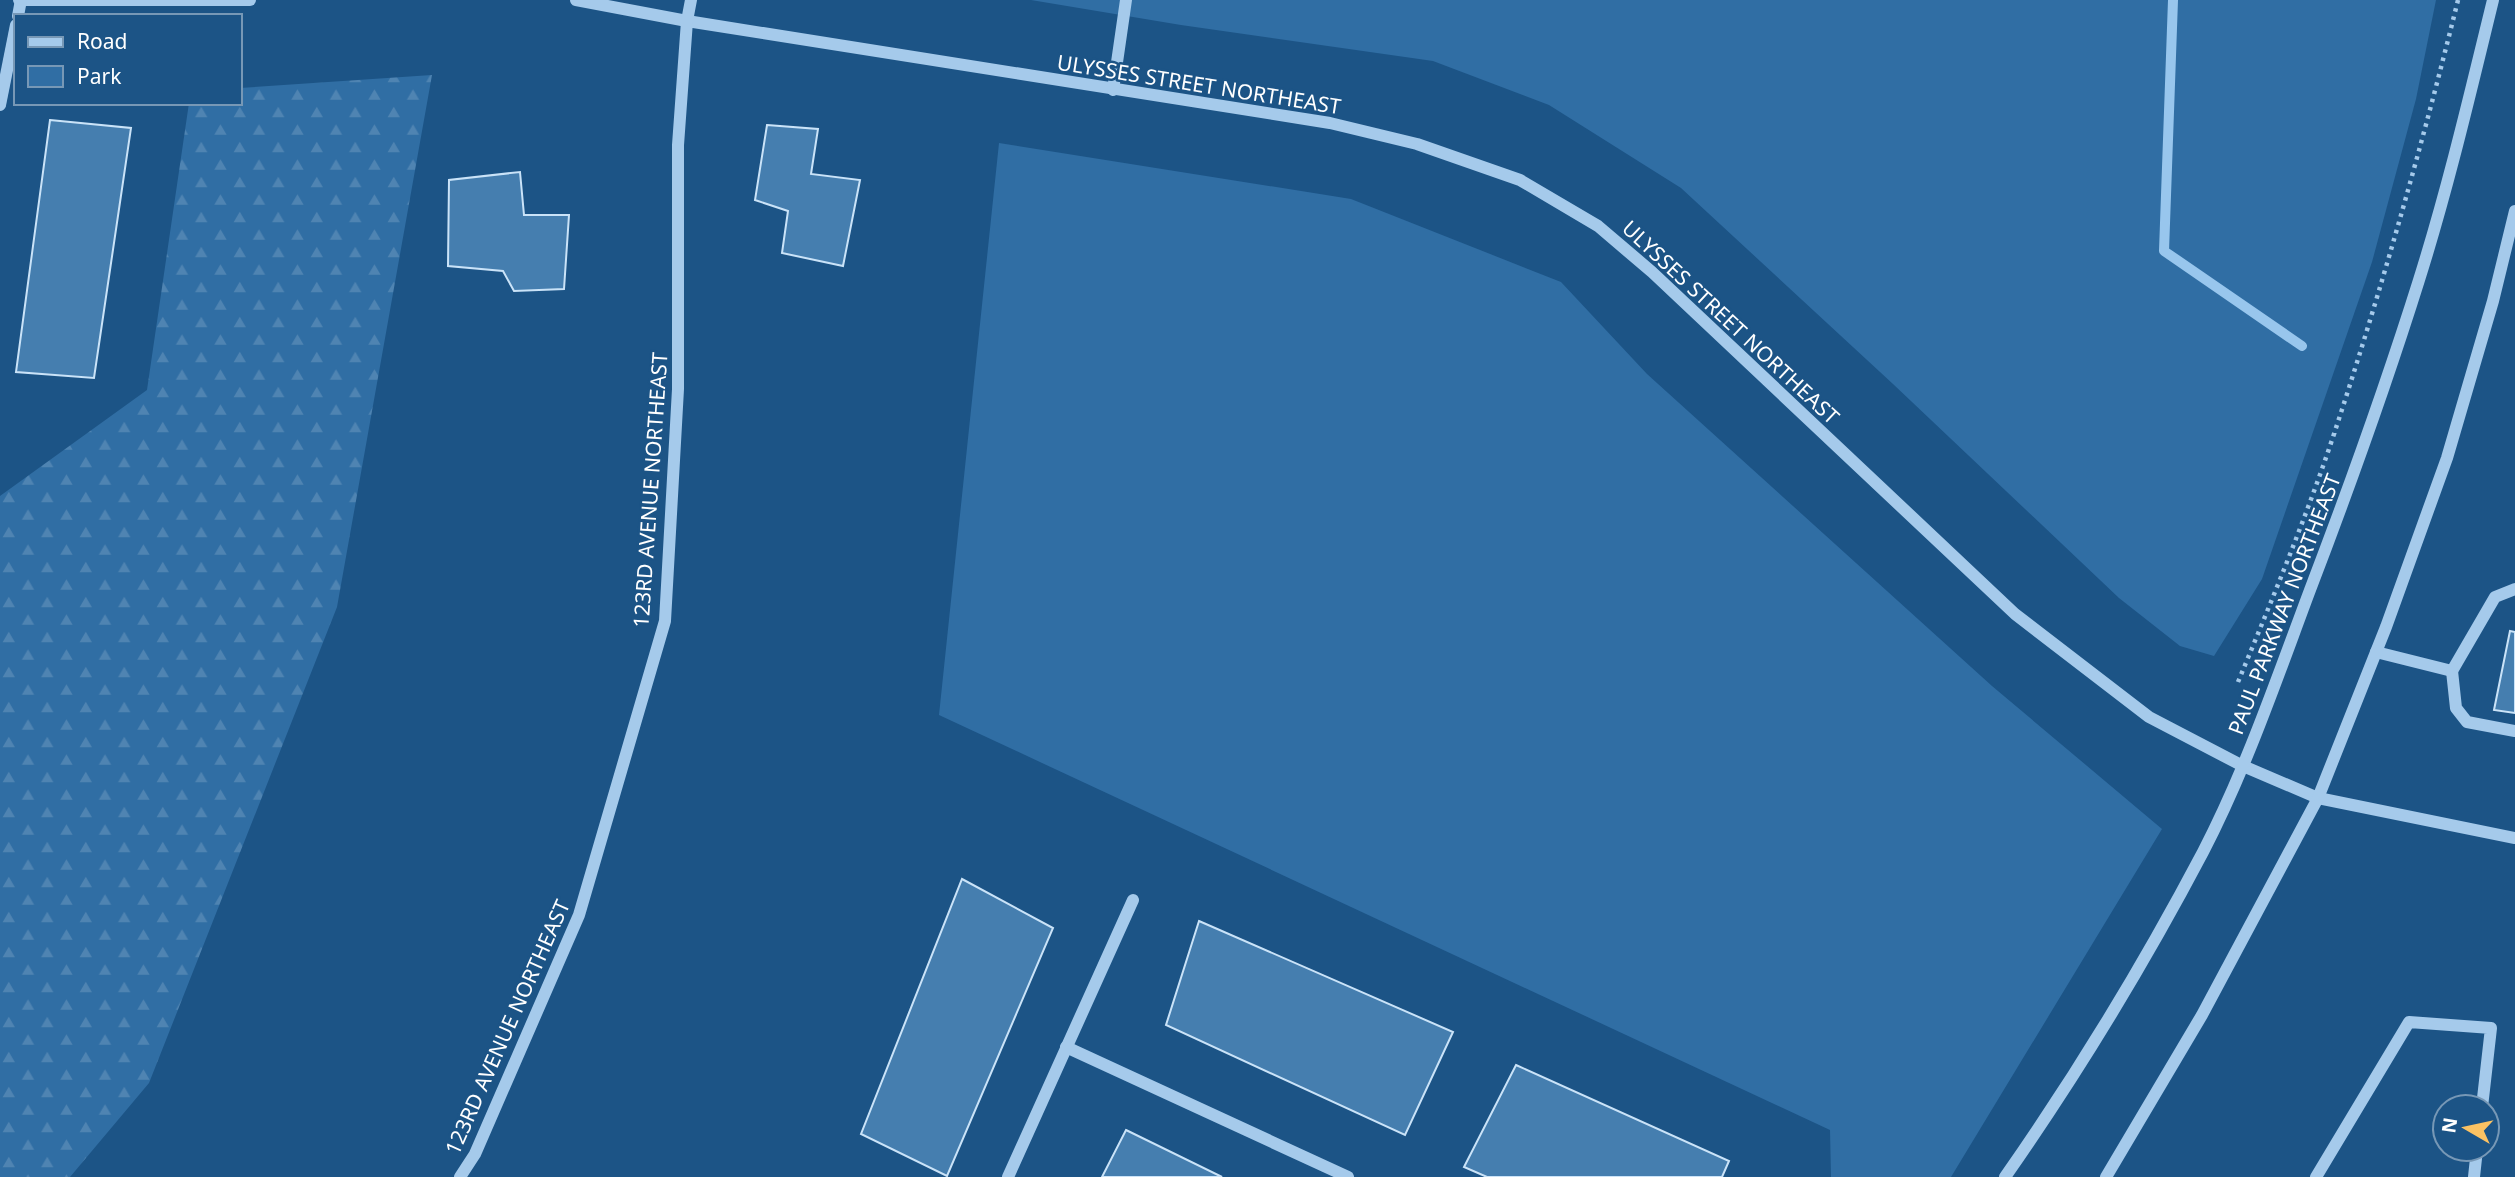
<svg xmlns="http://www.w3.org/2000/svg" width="2515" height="1177" font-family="'Noto Sans',sans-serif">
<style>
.green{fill:#306ea4}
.forest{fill:url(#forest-firs)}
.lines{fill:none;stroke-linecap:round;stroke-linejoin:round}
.stream{stroke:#98c6ed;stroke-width:10}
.building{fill:#457eaf;stroke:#cae3f8;stroke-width:2}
.path{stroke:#a5caeb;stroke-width:4.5;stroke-dasharray:3.5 5;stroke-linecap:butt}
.minor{stroke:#a5caeb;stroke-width:12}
.labels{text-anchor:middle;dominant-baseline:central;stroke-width:5;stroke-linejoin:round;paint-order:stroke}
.street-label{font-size:21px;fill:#fff;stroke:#1c5486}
</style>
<defs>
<pattern id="forest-firs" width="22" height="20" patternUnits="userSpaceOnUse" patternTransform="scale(1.75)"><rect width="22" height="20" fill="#306ea4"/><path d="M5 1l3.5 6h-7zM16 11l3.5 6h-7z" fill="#4f84b2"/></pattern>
</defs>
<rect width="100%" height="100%" fill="#1c5486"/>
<!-- green -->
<g class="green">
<polygon points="1031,0 2436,0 2416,99 2372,262 2262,579 2214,656 2180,646 2119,598 1893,384 1681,188 1549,105 1433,61 1181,25"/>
<polygon points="999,143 1351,199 1561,282 1647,374 1992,686 2162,829 1951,1177 1831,1177 1830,1130 939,715"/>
</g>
<!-- forest -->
<polygon class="forest" points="432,75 337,607 149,1083 70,1177 0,1177 0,496 147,390 189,103 240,103 240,88"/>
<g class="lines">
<!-- stream -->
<polyline class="stream" points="2173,0 2164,251 2302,346"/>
</g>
<!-- building -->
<g class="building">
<polygon points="50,120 131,128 94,378 16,372"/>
<polygon points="767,125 818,129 811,174 860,180 843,266 782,253 788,211 755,200"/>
<polygon points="520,172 524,215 569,215 564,289 514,291 503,271 448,266 449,180"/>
<polygon points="2510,631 2515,632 2515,713 2494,710"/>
<polygon points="962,879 1053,928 947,1176 861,1134"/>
<polygon points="1199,921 1453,1032 1405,1135 1166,1025"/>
<polygon points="1516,1065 1729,1161 1722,1177 1487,1177 1464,1167"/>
<polygon points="1126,1130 1222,1177 1102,1177"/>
</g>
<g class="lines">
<!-- path -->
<path class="path" d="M2238,682C2272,600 2306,518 2334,434C2381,291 2422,146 2458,0"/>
<!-- minor -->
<g class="minor">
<polyline points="19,0 250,0"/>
<polyline points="576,0 687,21 1330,123 1417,144 1520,180 1598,226 1652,272 2015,614 2149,717 2243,766 2318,798 2515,838"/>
<polyline points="18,16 21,0"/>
<polyline points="1113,90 1126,0"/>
<polyline points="0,105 16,25"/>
<polyline points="2376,652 2452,671 2495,597 2515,589"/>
<polyline points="2452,671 2456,708 2467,722 2515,731"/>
<polyline points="1066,1047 1348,1177"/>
<polyline points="460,1177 475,1154 579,915 665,621 678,389 678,145 687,21 691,0"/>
<polyline points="1008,1177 1133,900"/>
<path d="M2005,1177C2077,1074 2144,964 2203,852C2246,769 2277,678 2310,590C2349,488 2386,385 2419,280C2448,188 2470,94 2493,0"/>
<polyline points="2106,1177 2202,1015 2318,798 2386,627 2447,458 2493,301 2515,211"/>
<polyline points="2316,1177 2409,1022 2491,1028 2482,1107"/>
<polyline points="2474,1177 2477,1149"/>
</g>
</g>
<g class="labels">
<!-- street labels -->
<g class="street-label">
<text transform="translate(1199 84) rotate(9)">ULYSSES STREET NORTHEAST</text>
<text transform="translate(1731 322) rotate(43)">ULYSSES STREET NORTHEAST</text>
<text transform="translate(650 490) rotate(-86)">123RD AVENUE NORTHEAST</text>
<text transform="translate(2284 604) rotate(-69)">PAUL PARKWAY NORTHEAST</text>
<text transform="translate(507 1027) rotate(-66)">123RD AVENUE NORTHEAST</text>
</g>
</g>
<!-- legend -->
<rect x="14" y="14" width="228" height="91" fill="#1c5486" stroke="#7798b6" stroke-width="2"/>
<rect x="28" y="37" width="35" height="10" fill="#a5caeb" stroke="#7798b6" stroke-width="2"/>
<text x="77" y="49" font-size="21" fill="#ffffff">Road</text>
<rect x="28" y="66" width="35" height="21" fill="#306ea4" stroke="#7798b6" stroke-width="2"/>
<text x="77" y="84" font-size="21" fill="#ffffff">Park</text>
<!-- north arrow -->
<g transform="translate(2466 1128) rotate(279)"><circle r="33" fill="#1c5486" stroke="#7798b6" stroke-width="2"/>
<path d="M0-5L12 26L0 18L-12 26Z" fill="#fbc263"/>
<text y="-10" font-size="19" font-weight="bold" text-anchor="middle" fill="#ffffff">N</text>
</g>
</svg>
